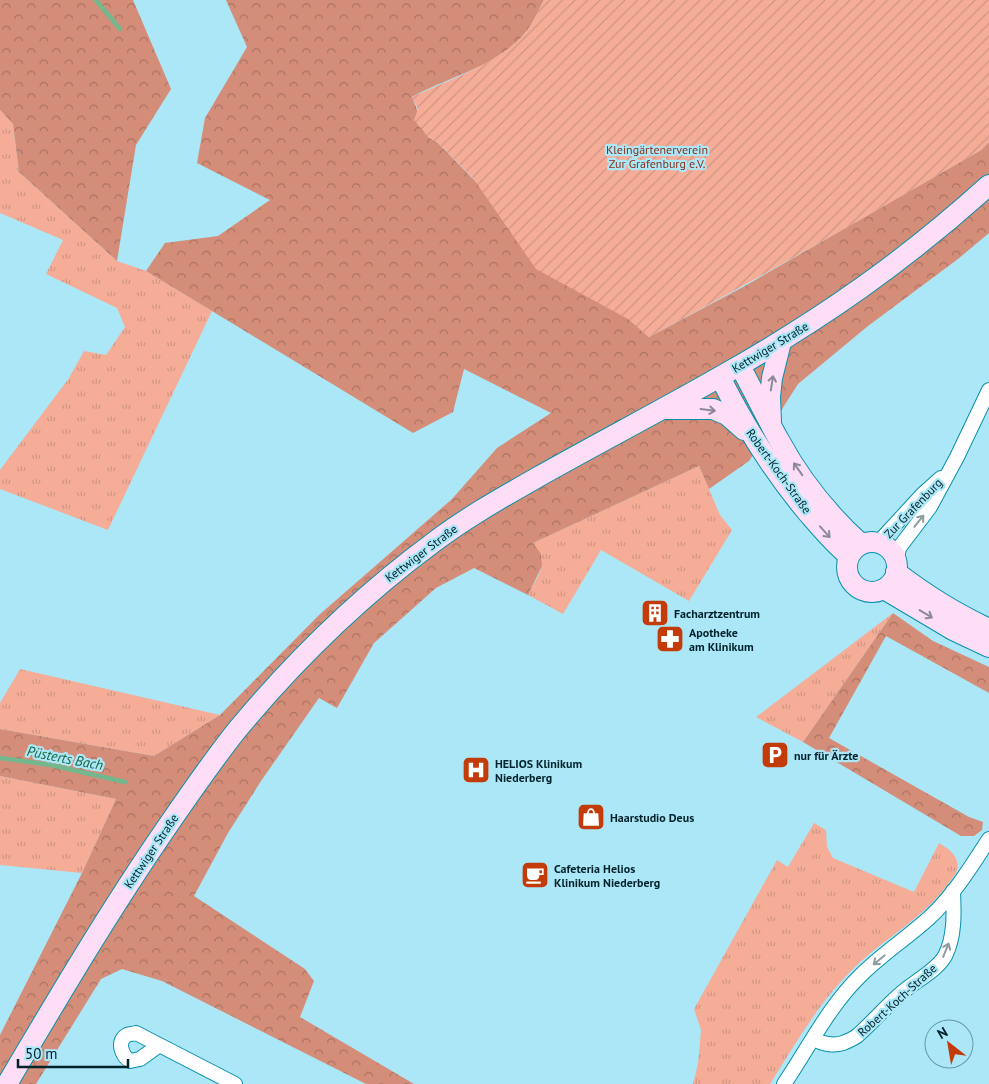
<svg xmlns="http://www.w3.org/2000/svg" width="989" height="1084" font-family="'PT Sans',sans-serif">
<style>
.grass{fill:url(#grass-tufts)}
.forest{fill:url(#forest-crowns)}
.garden{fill:url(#garden-furrows)}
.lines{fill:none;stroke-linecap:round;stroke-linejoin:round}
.stream{stroke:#73b78e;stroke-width:4.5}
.street-casing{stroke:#0690aa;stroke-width:16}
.secondary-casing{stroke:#0690aa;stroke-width:22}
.street{stroke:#fff;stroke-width:14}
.secondary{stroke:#fedef7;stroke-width:20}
.oneway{stroke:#8c899b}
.oneway2{stroke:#8c9c9f}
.labels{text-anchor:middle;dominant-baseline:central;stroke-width:4.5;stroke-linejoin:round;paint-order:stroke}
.park-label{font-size:12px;fill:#853017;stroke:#ace7f7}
.street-label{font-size:12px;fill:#00222a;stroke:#ace7f7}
.poi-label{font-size:12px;font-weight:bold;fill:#00222a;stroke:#ace7f7;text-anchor:start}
.water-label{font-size:14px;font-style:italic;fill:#17663f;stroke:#ace7f7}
</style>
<defs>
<pattern id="grass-tufts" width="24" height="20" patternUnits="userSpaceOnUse" patternTransform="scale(1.25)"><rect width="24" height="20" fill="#f5ad98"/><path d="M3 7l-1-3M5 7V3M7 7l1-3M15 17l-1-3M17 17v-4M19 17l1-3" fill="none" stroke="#d09583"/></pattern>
<pattern id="forest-crowns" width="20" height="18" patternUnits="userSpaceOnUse" patternTransform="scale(1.25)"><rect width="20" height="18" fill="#d48d78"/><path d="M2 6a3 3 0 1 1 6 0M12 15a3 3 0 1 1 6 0" fill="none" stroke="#aa7363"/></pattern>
<pattern id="garden-furrows" width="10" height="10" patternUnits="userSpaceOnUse" patternTransform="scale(1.25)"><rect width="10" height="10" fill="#f5ad98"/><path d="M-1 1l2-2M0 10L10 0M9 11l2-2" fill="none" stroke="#d09583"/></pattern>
</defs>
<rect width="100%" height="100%" fill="#ace7f7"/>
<!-- grass -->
<g class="grass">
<polygon points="0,110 13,124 19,172 117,261 146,271 212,311 108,530 0,489 0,470 69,378 84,351 106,355 125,327 117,308 46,274 63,240 0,213"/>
<path d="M699,466L720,515L732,530L689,601L601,550L563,614L528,595C539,573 549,566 533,543Z"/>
<polygon points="893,613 803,742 756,717"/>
<polygon points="20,669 220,715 154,756 0,729 0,703"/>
<polygon points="0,776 116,799 82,873 0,865"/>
<path d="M814,823L826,830L827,847L833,858L914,892L939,843C950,849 962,859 956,873C953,878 948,883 945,888C919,921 884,939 856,966C820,1000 796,1043 770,1084H693L698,1064L701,1030L694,1009L777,860L788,867Z"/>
</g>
<!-- forest -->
<g class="forest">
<polygon points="0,0 133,0 171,89 136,145 117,261 19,172 13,124 0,110"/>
<path d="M226,0H544C538,11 533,24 525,33C497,67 449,76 412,97L428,137L438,143L477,183L649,337L743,287L981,150L989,142V233L958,259L868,326L798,384L749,461L709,489L699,466L533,543L541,554L542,566L528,595L474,568L436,588L374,643L337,708L319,698L261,781L228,833L194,896L305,969L314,981L300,1017L414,1084H366L162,981L122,969L101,979L36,1084H14L0,1080V1035L82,873L116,799L0,776V729L154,756L220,715L319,615L452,499L497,448L551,413L464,369L453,412L413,433L146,271L165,243L218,236L270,200L197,163L205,118L247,47Z"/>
<polygon points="893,613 933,641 989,667 989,693 886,636 829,738 969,817 983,822 982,830 974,836 961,836 803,742"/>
</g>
<!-- garden -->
<path class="garden" d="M544,0H989V142L981,150C871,214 761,277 649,337L628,319L536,269L473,178L438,143L428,137L414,120L418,109L412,97C447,81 501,62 525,33C533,24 538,11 544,0Z"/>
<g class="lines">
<!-- stream -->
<g class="stream">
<polyline points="96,0 120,29"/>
<polyline points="0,758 51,765 125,782"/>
</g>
<defs>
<g id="street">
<polyline points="878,543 923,494 941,478"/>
<polyline points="896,563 899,548 930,507 957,457 989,390"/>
<path d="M814,1039C822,1044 834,1046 843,1043C848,1041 853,1039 857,1036C873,1022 887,1005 904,991C917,980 937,970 945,956C955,937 954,912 953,891"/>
<path d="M158,1046L140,1059L130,1061C122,1056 116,1041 127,1035C129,1034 133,1034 136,1033L235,1084"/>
<path d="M784,1084C809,1047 829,1006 861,975C882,954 907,938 929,918C953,896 971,867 989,839"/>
</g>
<g id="secondary">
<path d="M740,366C753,390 765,415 779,440C800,479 829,515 861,544"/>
<path d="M720,377C744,425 772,470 807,512C820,527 833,543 849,556"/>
<polyline points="665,409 713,409 727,415 744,430"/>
<polyline points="771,421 770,397 772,378 781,342"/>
<circle cx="872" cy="567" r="25"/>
<path d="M896,572C928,596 953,612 989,629"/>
<polyline points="884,589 953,630 989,647"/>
<path d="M7,1084C59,996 111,908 169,824C191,792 213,760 237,730C295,660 361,596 434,542C467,517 503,497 538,477C600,442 662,410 723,375C822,319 905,261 989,185"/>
</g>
</defs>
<!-- street casing -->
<use href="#street" class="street-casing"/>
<!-- secondary casing -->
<use href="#secondary" class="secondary-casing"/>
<!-- street -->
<use href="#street" class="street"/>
<!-- secondary -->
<use href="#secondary" class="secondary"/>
</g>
<!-- one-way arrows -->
<defs><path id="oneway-shaft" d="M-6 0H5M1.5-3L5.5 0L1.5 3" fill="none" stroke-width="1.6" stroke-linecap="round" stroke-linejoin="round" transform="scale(1.25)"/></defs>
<g class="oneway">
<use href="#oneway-shaft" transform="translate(772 383) rotate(-81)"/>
<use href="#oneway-shaft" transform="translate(708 410) rotate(7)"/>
<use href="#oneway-shaft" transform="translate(798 469) rotate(-125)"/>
<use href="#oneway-shaft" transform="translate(825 532) rotate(48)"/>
<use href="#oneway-shaft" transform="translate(926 614) rotate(31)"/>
</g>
<g class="oneway2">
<use href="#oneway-shaft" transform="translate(919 521) rotate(-51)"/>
<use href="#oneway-shaft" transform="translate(946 950) rotate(-68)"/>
<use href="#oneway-shaft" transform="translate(879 960) rotate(141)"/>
</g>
<!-- icons -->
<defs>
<symbol id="building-square" viewBox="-11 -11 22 22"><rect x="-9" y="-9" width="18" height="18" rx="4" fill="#c33b09" stroke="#ace7f7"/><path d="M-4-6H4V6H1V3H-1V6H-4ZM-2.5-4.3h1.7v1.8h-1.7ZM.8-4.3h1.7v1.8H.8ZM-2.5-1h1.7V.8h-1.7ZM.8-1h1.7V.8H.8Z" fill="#fff"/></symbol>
<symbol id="pharmacy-square" viewBox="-11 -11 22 22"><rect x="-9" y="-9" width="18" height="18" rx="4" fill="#c33b09" stroke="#ace7f7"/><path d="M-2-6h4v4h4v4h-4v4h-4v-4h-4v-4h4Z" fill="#fff"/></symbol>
<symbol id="parking-square" viewBox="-11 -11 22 22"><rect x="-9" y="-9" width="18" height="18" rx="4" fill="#c33b09" stroke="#ace7f7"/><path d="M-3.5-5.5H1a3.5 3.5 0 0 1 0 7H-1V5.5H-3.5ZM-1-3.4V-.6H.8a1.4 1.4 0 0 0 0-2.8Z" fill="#fff"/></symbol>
<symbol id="hospital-square" viewBox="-11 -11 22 22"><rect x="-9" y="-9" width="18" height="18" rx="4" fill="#c33b09" stroke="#ace7f7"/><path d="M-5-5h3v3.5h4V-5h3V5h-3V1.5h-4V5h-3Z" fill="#fff"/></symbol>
<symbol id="shop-square" viewBox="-11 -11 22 22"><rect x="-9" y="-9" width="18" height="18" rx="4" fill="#c33b09" stroke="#ace7f7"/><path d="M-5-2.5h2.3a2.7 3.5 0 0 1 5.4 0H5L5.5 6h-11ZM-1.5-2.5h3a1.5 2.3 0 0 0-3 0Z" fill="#fff"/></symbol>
<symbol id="cafe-square" viewBox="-11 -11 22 22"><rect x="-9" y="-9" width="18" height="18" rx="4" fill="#c33b09" stroke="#ace7f7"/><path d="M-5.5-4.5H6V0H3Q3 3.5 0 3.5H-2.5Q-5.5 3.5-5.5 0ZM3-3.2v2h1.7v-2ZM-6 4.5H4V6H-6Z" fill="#fff"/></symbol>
</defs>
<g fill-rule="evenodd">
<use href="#building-square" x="639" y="597" width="32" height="32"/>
<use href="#pharmacy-square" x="654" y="623" width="32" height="32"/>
<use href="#parking-square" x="759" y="739" width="32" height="32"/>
<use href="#hospital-square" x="460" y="754" width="32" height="32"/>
<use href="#shop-square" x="575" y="801" width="32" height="32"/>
<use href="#cafe-square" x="519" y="859" width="32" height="32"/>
</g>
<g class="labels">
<!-- park labels -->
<g class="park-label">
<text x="657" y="149">Kleingärtenerverein<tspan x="657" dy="14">Zur Grafenburg e.V.</tspan></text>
</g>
<!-- street labels -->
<g class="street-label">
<text transform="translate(770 347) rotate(-31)">Kettwiger Straße</text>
<text transform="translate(779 471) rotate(54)">Robert-Koch-Straße</text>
<text transform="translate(913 508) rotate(-46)">Zur Grafenburg</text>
<text transform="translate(421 553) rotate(-37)">Kettwiger Straße</text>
<text transform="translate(151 851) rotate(-56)">Kettwiger Straße</text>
<text transform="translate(897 1000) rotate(-42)">Robert-Koch-Straße</text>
</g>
<!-- poi labels -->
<g class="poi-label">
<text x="674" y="613">Facharztzentrum</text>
<text x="689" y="632">Apotheke<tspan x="689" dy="14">am Klinikum</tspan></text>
<text x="794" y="755">nur für Ärzte</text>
<text x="495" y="763">HELIOS Klinikum<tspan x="495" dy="14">Niederberg</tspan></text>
<text x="610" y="817">Haarstudio Deus</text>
<text x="554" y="868">Cafeteria Helios<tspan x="554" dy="14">Klinikum Niederberg</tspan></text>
</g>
<!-- water labels -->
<g class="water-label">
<text transform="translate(65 758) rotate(11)">Püsterts Bach</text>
</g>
</g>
<!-- north arrow -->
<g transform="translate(949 1044) rotate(329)"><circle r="24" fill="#ace7f7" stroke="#6798a5"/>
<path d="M0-4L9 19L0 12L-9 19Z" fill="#c33b09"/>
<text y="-8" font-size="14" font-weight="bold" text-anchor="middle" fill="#00222a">N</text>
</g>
<!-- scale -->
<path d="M18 1059v8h110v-8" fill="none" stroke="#00222a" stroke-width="2.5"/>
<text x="25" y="1059" font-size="15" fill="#00222a" stroke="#ace7f7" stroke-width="4" paint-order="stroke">50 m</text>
</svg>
